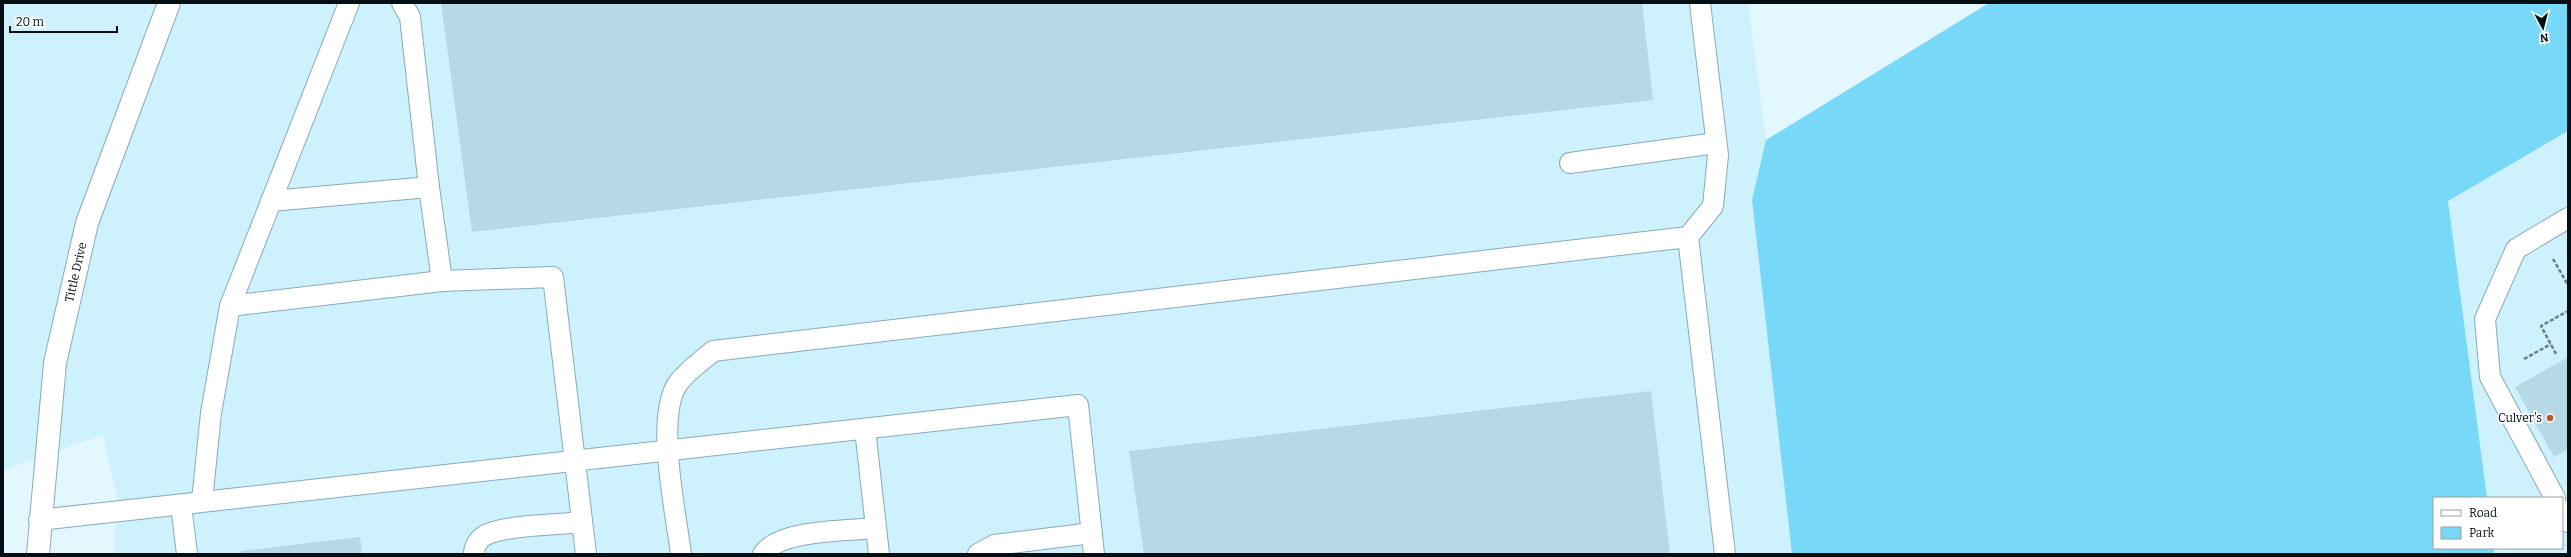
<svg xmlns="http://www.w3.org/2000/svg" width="2571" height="557" font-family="Bitter,serif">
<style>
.built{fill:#cef1fe}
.green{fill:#78d8f7}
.building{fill:#b6d9e5}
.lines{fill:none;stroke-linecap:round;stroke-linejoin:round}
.lane-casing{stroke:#89aab6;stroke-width:22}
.street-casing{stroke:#89aab6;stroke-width:24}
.path{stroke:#6f7e84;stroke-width:2.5;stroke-dasharray:4 2;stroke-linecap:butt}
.lane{stroke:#fff;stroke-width:20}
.street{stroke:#fff;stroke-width:22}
.poi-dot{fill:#be572d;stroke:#fff;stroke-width:1.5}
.labels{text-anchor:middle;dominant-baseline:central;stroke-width:3.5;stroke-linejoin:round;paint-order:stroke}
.street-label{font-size:12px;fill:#040f13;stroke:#fff}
.poi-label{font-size:12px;fill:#040f13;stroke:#fff;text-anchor:end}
</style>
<rect width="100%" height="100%" fill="#e2f7ff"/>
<!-- built -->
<g class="built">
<polygon points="3,3 1748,3 1766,140 1752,200 1792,554 114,554 117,498 103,435 3,470"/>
<polygon points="2568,131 2568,554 2494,554 2494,548 2562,548 2562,498 2487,498 2448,201"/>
</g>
<!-- green -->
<polygon class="green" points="1989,3 2568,3 2568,131 2448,201 2487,498 2434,498 2434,548 2494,548 2494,554 1792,554 1752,200 1766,140"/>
<!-- building -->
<g class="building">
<polygon points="441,3 1642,3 1653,100 472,232"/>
<polygon points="2568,357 2568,449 2554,457 2515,387"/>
<polygon points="1651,391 1670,554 1144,554 1129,451"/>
<polygon points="360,537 362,554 241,554 241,551"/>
</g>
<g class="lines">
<defs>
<g id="lane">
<polyline points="402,3 410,17 429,187 442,281 553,277 586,554"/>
<polyline points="1570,163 1716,143"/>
<polyline points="271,201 429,187"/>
<polyline points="1688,237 1713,206 1718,155 1700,3"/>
<polyline points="230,306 349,3"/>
<polyline points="865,429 879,554"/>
<polyline points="2555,498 2490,377 2485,319 2516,249 2568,218"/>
<polyline points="202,501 211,413 230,306 442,281"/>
<polyline points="181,505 187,554"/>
<polyline points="2562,510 2568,522"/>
<polyline points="39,520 1078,405 1094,554"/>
<path d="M474,554C474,547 478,540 484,536C502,525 558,525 582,522"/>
<path d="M681,554C676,514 654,413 679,382C688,370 702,361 713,351L1688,237L1725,554"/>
<path d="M763,554C780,529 848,531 876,528"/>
<polyline points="978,554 994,545 1092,533"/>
</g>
<g id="street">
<path id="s1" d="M38,554L55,363L87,223L169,3"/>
</g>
</defs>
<!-- lane casing -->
<use href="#lane" class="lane-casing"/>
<!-- street casing -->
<use href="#street" class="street-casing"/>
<!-- path -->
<g class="path">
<polyline points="2553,259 2568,285"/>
<polyline points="2556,354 2541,326 2568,311"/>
<polyline points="2524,359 2551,344"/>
</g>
<!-- lane -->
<use href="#lane" class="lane"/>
<!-- street -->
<use href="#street" class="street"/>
</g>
<!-- markers -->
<circle class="poi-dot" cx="2550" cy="418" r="4"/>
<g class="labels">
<!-- street labels -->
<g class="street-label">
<text stroke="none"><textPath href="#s1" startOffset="285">Tittle Drive</textPath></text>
</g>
<!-- poi labels -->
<g class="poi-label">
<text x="2542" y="418">Culver's</text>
</g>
</g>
<!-- border -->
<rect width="2571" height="557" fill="none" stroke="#040f13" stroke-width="8"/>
<!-- legend -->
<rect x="2433" y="497" width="130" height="52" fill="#ffffff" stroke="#9b9fa1"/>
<rect x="2441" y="510" width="20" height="6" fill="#ffffff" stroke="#9b9fa1"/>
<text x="2469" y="517" font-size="12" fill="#040f13">Road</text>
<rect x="2441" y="527" width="20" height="12" fill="#78d8f7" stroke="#9b9fa1"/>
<text x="2469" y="537" font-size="12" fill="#040f13">Park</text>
<!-- north arrow -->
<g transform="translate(2543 28) rotate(173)" stroke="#ffffff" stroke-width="3" paint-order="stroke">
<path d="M0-3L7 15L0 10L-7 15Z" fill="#040f13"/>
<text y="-6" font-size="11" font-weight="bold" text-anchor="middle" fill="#040f13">N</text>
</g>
<!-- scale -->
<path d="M10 26v6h107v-6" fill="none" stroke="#040f13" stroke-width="2"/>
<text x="16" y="26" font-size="12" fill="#040f13" stroke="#ffffff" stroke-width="3" paint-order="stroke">20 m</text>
</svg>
